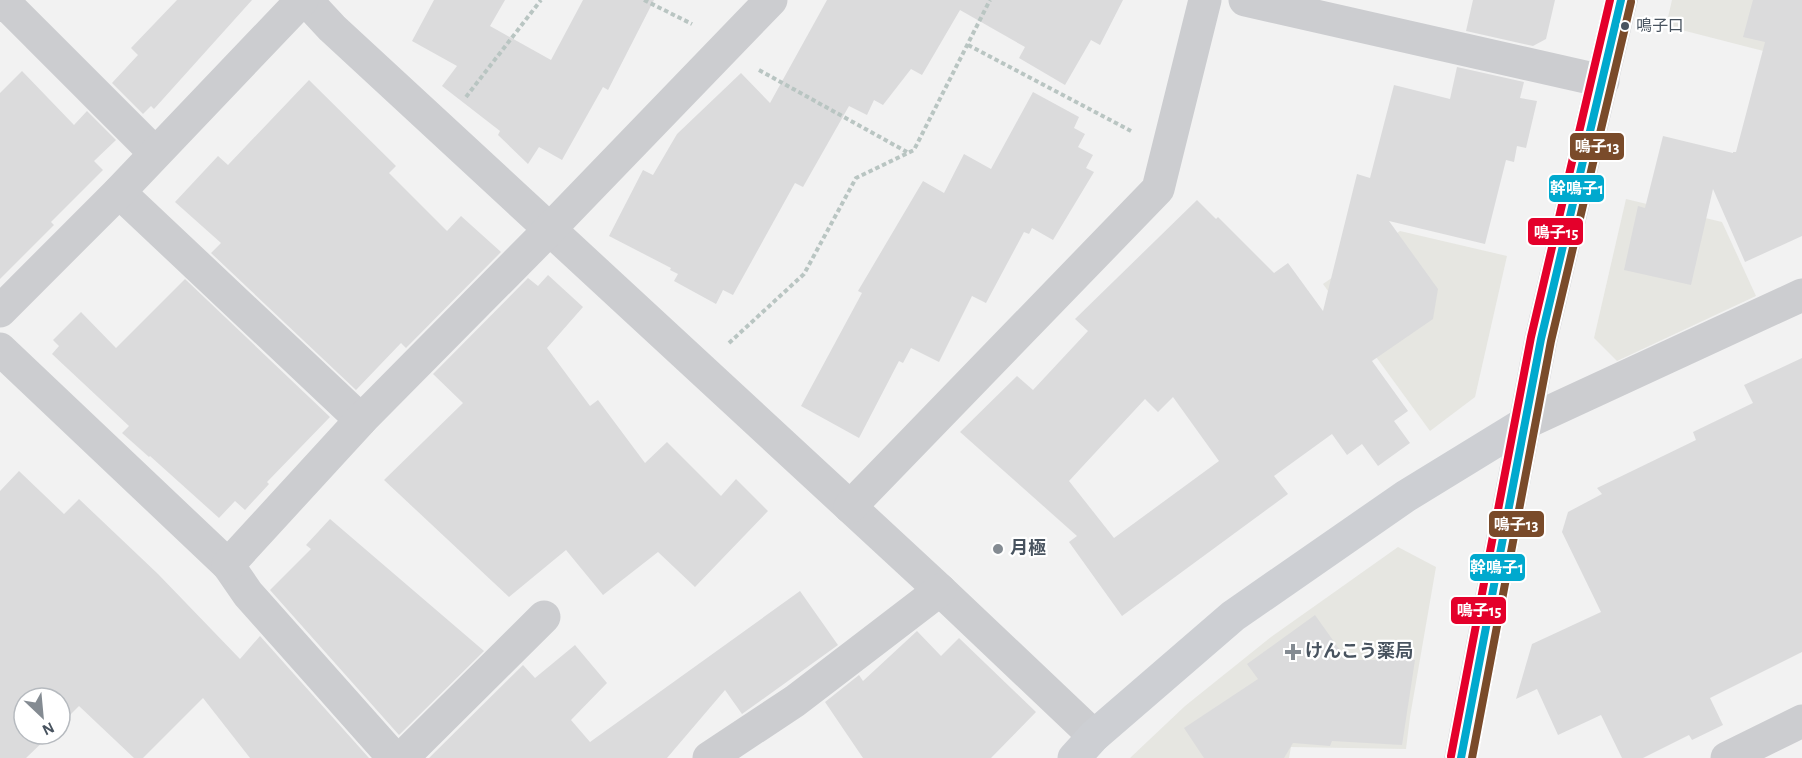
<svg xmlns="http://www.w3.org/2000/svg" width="1802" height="758" font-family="'Alegreya Sans','Noto Sans JP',sans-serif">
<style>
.commercial{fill:#e6e6e1}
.building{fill:#dbdbdc;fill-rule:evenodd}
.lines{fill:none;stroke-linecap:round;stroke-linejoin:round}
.path{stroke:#b9c5c2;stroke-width:4;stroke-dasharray:4.5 3;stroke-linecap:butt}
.street{stroke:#cccdd0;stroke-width:33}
.secondary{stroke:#cdcfd3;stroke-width:33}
.bus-1-casing{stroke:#fff;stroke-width:12}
.bus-2-casing{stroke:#fff;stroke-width:12}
.bus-3-casing{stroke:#fff;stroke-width:12}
.bus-1{stroke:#00a9ce;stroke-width:8}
.bus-2{stroke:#7a4b2a;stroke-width:8}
.bus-3{stroke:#e4002b;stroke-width:8}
.bus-dot{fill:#48535f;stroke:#fff;stroke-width:2}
.poi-dot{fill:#848b92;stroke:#fff;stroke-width:2}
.labels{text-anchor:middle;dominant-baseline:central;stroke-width:4.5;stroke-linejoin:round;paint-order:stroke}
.bus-label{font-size:16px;fill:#48535f;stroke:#fff;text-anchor:start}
.poi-label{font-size:18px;font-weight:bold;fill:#48535f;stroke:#fff;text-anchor:start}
.line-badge{stroke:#fff;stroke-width:2}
.badge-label{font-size:16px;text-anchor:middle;font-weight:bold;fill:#fff}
</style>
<rect width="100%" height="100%" fill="#f2f2f2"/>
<!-- commercial -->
<g class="commercial">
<polygon points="1672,0 1802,0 1802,61 1666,26"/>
<polygon points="1626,199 1722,222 1756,296 1617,361 1594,338"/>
<polygon points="1400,231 1507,256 1475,397 1430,431 1323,284"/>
<polygon points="1398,547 1436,567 1410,717 1406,749 1291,747 1289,758 1130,758 1185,706 1271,637"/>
</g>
<!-- building -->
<g class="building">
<polygon points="177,0 252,0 154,109 151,106 143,114 112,83 138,55 131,48"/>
<polygon points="434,0 505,0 490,26 551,60 583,0 654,0 608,90 603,87 562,160 539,147 528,164 498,135 500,131 442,86 457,66 412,41"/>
<polygon points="827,0 1123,0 1100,45 1091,40 1065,85 1019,58 1025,47 960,10 922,75 911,69 883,105 874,100 867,115 849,106 803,187 795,183 733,295 723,290 716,304 674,281 678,274 670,270 671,268 609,236 643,170 653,175 677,134 741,73 770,103"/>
<polygon points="1473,0 1555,0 1546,39 1533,46 1466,31"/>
<polygon points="1753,0 1802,0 1802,236 1745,262 1713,189 1691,285 1624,270 1638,206 1645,208 1663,136 1733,153 1733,152 1736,152 1765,42 1743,37"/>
<path d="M1457,67L1524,82L1520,98L1537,101L1526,148L1517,146L1514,162L1506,160L1485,244L1389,221L1438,289L1433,319L1372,361L1408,411L1394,421L1410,443L1378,466L1362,444L1347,455L1332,434L1274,476L1288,494L1122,616L1069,542L1077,536L960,432L1017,376L1033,390L1088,331L1075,319L1197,200L1216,219L1218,217L1274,273L1288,263L1323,311L1357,174L1370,178L1394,85L1450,99ZM1173,397L1219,461L1114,538L1069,481L1145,399L1158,412Z"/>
<polygon points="22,71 74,125 87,111 116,140 94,161 103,170 51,222 54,225 0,279 0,93"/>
<polygon points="309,80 396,166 389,173 447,231 461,216 501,252 406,348 401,343 356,390 211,253 221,243 175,202 218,156 228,165"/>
<polygon points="1033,92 1079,117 1074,128 1085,134 1078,147 1093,155 1086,168 1094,172 1053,240 1032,228 1029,234 1024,232 986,303 972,296 939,362 911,348 903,363 899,361 859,438 801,406 862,293 858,291 923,181 944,193 964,154 991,169"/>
<polygon points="548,275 583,307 547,348 590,406 598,400 645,463 667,442 721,496 736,479 768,511 695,587 658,552 603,595 566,550 509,597 384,480 463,403 433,374 528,278 538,286"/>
<polygon points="185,279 330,417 267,482 269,484 245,510 235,501 219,518 150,456 149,457 122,433 129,426 52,354 59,346 53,340 81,312 116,348"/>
<polygon points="1802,358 1802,652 1710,698 1723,725 1692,740 1689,735 1643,758 1622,758 1601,715 1558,735 1537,689 1516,699 1532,644 1601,612 1562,532 1568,512 1602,494 1597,488 1696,440 1693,432 1753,403 1744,385"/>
<polygon points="19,471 64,514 79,499 158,574 240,659 260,636 369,758 250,758 203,698 143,758 134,758 79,706 60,725 60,698 24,698 24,734 51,734 26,758 0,758 0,491"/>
<polygon points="330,519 484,651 399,735 270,590 311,549 306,545"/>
<polygon points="800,591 838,645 742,714 725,690 667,758 429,758 523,665 535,678 575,645 607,683 571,720 590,742"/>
<polygon points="1315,615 1347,660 1415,660 1402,745 1332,741 1330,746 1293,743 1284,758 1204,758 1184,728 1258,679 1247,664"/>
<polygon points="917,631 941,656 959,638 1036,712 991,758 863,758 825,702 859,675 863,681"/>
</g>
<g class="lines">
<!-- path -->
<g class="path">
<polyline points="644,0 692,24"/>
<polyline points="968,45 1131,131"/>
<polyline points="759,70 907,152"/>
<polyline points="466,97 541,0"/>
<polyline points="729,343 804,274 856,178 914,150 990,0"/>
</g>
<!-- street -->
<g class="street">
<polyline points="2,0 155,153"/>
<polyline points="306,0 332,28 940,590 1094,736"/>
<polyline points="1245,0 1603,81"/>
<polyline points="119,192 361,420"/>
<polyline points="0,311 119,192 302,0"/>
<polyline points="0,349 228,565 248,594 394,758"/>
<polyline points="1525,423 1802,295"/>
<polyline points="850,507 1158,189 1205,0"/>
<polyline points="228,565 361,420 549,230 771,0"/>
<polyline points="402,758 544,617"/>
<polyline points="709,758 795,701 940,590"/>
<polyline points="1727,758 1802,721"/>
</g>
<!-- secondary -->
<g class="secondary">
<polyline points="1074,758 1094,736 1233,616 1406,496 1525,423"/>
<polyline points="1461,758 1541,339 1621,0"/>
</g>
<defs>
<polyline id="bus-1" points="1461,758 1541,339 1621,0"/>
<polyline id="bus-2" points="1472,758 1551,341 1631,2"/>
<polyline id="bus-3" points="1451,756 1531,337 1610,0"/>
</defs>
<!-- bus-1 casing -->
<use href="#bus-1" class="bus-1-casing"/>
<!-- bus-2 casing -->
<use href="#bus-2" class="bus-2-casing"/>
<!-- bus-3 casing -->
<use href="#bus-3" class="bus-3-casing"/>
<!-- bus-1 -->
<use href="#bus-1" class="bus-1"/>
<!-- bus-2 -->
<use href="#bus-2" class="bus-2"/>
<!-- bus-3 -->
<use href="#bus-3" class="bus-3"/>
</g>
<!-- markers -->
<circle class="bus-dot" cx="1625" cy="26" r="5"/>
<g class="poi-dot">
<circle cx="998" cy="549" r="6"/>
<path d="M1290 643h6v6h6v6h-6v6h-6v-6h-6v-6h6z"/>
</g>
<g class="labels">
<!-- bus labels -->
<g class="bus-label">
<text x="1636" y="26">鳴子口</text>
</g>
<!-- poi labels -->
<g class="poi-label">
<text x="1010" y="549">月極</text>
<text x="1305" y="652">けんこう薬局</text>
</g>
</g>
<g class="line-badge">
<rect x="1569" y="132" width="56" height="29" rx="6" fill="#7a4b2a"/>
<rect x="1548" y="174" width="57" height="29" rx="6" fill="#00a9ce"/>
<rect x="1527" y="217" width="57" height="29" rx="6" fill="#e4002b"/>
<rect x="1488" y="510" width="57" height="28" rx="6" fill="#7a4b2a"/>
<rect x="1469" y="553" width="57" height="29" rx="6" fill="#00a9ce"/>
<rect x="1450" y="596" width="57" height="29" rx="6" fill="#e4002b"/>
</g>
<g class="badge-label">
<text x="1597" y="152">鳴子13</text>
<text x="1577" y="194">幹鳴子1</text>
<text x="1556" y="238">鳴子15</text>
<text x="1516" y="530">鳴子13</text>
<text x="1497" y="573">幹鳴子1</text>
<text x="1479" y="616">鳴子15</text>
</g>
<!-- north arrow -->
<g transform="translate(42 716) rotate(154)"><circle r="28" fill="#ffffff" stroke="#b6babf" stroke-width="1.5"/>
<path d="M0-4.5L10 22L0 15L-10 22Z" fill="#848b92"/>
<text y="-9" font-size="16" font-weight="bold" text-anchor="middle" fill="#48535f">N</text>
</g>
</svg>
